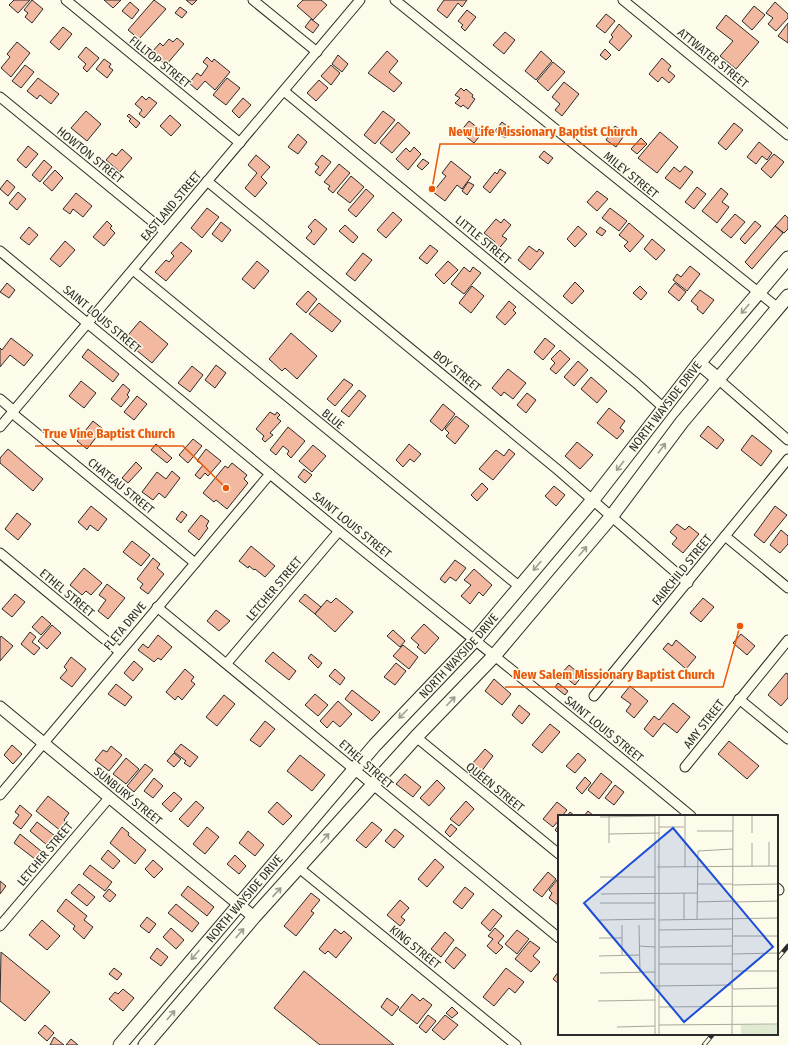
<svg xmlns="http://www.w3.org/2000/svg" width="788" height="1045" font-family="'Fira Sans Condensed',sans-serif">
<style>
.building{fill:#f2b8a0;stroke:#2b2b2b}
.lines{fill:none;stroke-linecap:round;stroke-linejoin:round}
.minor-casing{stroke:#2b2b2b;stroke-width:11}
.tertiary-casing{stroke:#2b2b2b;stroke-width:13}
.secondary-casing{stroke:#2b2b2b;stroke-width:15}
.minor{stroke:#fdfbea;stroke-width:9}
.tertiary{stroke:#fdfbea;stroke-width:11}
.secondary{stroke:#fdfbea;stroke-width:13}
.rail-casing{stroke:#2b2b2b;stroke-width:4.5}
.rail{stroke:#fdfbea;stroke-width:3;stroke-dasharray:9;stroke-linecap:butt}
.oneway{stroke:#9e9d94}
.labels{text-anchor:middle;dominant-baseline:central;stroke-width:3;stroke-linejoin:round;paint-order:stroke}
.street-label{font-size:12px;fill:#2b2b2b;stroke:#fdfbea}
.inset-road{fill:none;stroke:#a9a89e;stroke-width:1}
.view{fill:#1d4ed8;fill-opacity:0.15;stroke:#1d4ed8;stroke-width:2}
.inset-edge{fill:none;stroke:#2b2b2b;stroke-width:2}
.leader{fill:none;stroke:#e8590c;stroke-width:1.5}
.callout-dot{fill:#e8590c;stroke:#fdfbea;stroke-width:1.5}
.callout-label{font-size:13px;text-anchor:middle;font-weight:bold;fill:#e8590c;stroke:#fdfbea;stroke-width:3;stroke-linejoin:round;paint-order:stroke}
</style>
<rect width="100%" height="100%" fill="#fdfbea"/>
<!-- building -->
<g class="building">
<polygon points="14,0 30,0 18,13 9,5"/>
<polygon points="32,0 43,9 32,23 25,17 28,13 24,10"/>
<polygon points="104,0 121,0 113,8"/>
<polygon points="154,0 166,9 139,39 128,30"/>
<polygon points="186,0 197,0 192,5"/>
<polygon points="303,0 321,0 327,5 313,20 297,6"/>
<polygon points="444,0 467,0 462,7 458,3 447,18 437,10"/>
<polygon points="130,2 139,10 132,19 122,11"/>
<polygon points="775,2 788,14 788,18 776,31 768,24 773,18 766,13"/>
<polygon points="754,6 765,15 752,30 742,21"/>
<polygon points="180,7 187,12 182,18 175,13"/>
<polygon points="467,10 476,17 465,31 461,27 463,25 458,21"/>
<polygon points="606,14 615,21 605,33 596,26"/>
<polygon points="726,15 759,42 736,69 720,56 733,41 716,28"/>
<polygon points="311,19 319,25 313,33 305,27"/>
<polygon points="788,23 788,43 778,36"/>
<polygon points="619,24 632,36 619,51 609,42 613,37 611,35"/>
<polygon points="63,27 72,34 59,50 50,42"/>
<polygon points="505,32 515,40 504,54 493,45"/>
<polygon points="177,38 184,44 166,65 151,53 160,43 163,46 169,39 173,42"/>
<polygon points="17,42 30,53 11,77 1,68 10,57 7,54"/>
<polygon points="86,47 99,58 87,72 83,68 86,64 78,57"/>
<polygon points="605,49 611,55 606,60 600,55"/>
<polygon points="387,51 398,61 389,72 402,83 394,92 368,73"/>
<polygon points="541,51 552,61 536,80 525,71"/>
<polygon points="338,55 348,64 342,72 332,64"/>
<polygon points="207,57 212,62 214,59 230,72 215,90 205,81 197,90 189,83 197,73 201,76 208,66 203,62"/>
<polygon points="662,58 671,66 668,70 675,76 669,83 662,77 658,82 649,74"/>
<polygon points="104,59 111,64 109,67 113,70 107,78 96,69"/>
<polygon points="553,62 565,72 548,91 537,81"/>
<polygon points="25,65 34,72 21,88 12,81"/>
<polygon points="331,65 340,73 331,85 321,76"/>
<polygon points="38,78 59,94 51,104 40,95 37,99 27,91"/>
<polygon points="227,78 240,88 226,105 213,95"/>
<polygon points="319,80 328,88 316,101 307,93"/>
<polygon points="564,82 579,94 562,116 555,110 560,104 552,97"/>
<polygon points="461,88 464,91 466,89 473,95 472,97 475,99 468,109 463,105 461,107 455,103 460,98 455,95"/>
<polygon points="142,96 146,100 149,97 157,103 144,118 139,114 142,110 135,104"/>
<polygon points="243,98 251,105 239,118 232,111"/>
<polygon points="86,111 101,124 87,141 71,128"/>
<polygon points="383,111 395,120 375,144 364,135"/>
<polygon points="129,114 140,123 136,128 129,121 131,119 127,116"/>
<polygon points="170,115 181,125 171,136 160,126"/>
<polygon points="469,121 483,132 474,143 460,132"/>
<polygon points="398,122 410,133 392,153 380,143"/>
<polygon points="502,122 512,130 505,138 495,131"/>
<polygon points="734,123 743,130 726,150 718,143"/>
<polygon points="615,126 626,133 616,147 606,140"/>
<polygon points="660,132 678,147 657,173 638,158"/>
<polygon points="298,134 307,142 298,154 288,147"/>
<polygon points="641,138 647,144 637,154 631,149"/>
<polygon points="759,142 772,153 767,160 762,156 756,164 747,157"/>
<polygon points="28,146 38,154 26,168 17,160"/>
<polygon points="414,147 421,154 408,170 396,159 406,148 410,152"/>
<polygon points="122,149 132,158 120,172 106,160 112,153 116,156"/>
<polygon points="544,151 553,158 548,164 539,157"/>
<polygon points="774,154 784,162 771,178 761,169"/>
<polygon points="256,155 270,167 261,177 267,183 255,197 245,188 257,173 248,165"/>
<polygon points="322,155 331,162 320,176 315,172 319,167 315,164"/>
<polygon points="423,159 429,163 422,170 417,166"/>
<polygon points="44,160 52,167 40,182 32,175"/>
<polygon points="451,161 471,177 462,189 457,185 445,201 433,192 446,176 442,173"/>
<polygon points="339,164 350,173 333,193 328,189 330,186 324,182"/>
<polygon points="685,166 693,172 680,189 665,178 674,167 680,172"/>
<polygon points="500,169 506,173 490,193 483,187 495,172 497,174"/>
<polygon points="55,170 63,178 52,191 43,183"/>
<polygon points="351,176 364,187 350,203 337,193"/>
<polygon points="7,180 15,187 8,196 0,189"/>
<polygon points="468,182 474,185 467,195 462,191"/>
<polygon points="697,187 706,194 694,209 685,202"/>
<polygon points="721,188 728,194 722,202 729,207 717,223 702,211"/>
<polygon points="366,189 374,196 356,217 348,210"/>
<polygon points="597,191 608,199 597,211 587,202"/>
<polygon points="18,192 26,199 17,210 9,203"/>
<polygon points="76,193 92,206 83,217 73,209 70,214 63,209"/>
<polygon points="207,208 219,217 202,238 191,228"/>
<polygon points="610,208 627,221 619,231 602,218"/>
<polygon points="393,212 402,220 386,238 377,230"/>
<polygon points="735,214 745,222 731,238 721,230"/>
<polygon points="785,215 788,218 788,229 784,233 775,226"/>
<polygon points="315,219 327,229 314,245 306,238 312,231 308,227"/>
<polygon points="496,219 501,223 504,219 511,225 502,236 507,239 496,252 491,247 495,242 484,233"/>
<polygon points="107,221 112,226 110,228 115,233 104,246 93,237"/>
<polygon points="755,221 761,226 745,244 740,239"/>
<polygon points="221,222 231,230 222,242 212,234"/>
<polygon points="629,223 644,236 630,252 624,246 628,242 619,235"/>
<polygon points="345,225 358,237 353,243 339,231"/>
<polygon points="578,226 587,234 575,247 567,239"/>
<polygon points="775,226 783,233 752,269 745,262"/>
<polygon points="29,227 38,235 29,245 20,238"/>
<polygon points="600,227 606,231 602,236 596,232"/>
<polygon points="652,239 665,250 656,260 644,249"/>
<polygon points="65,241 75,250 60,267 50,259"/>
<polygon points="181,242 192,251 166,281 155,272 166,260 169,262 174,256 171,253"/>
<polygon points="430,245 438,251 427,264 419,258"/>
<polygon points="529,246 537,252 539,249 544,253 530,270 518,260"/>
<polygon points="363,253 372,260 355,281 346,274"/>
<polygon points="257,261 269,271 254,289 242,279"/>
<polygon points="448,261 458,270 444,284 435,275"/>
<polygon points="690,266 700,274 687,291 673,280 677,274 681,277"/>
<polygon points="464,267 470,272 473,267 481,273 464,294 451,284"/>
<polygon points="575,282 584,291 572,304 563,296"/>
<polygon points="7,283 15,290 9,298 0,292"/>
<polygon points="675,283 686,292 679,301 668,292"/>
<polygon points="472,286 484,296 471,313 459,303"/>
<polygon points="640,286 647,293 641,300 633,293"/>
<polygon points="700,290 714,300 703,314 697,309 698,307 691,301"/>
<polygon points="308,291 317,299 306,313 296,304"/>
<polygon points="509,301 516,307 513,310 516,313 505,325 496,317"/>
<polygon points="319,303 341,321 332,332 309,314"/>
<polygon points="140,321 168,344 152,363 124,340"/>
<polygon points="291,333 317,356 297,379 285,368 282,371 269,359"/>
<polygon points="11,338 33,355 24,366 10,355 0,367 0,348 2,350"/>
<polygon points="545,338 555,346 543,360 534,352"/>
<polygon points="88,349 119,374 113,382 82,357"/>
<polygon points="560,350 570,359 556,374 550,369 555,363 551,359"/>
<polygon points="578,361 588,370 574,386 564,377"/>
<polygon points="216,365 226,373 215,388 205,380"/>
<polygon points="192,366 203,375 190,392 178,383"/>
<polygon points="508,369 526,383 513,399 504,392 501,396 492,388"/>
<polygon points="591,377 607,391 597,403 581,389"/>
<polygon points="344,379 353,385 335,406 327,399"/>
<polygon points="81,381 96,393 84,408 69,396"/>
<polygon points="123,384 130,390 127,395 129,397 121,407 111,399"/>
<polygon points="359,390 366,396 349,417 341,411"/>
<polygon points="527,393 536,400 526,413 517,405"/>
<polygon points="137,396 147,404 134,420 124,412"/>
<polygon points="443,404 455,414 442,431 430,421"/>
<polygon points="609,408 625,421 620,428 624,431 617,439 597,423"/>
<polygon points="270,412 275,415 277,412 280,415 277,418 281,421 270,433 273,435 265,442 262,439 264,436 256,429"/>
<polygon points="456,416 469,426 455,444 446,436 449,433 445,429"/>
<polygon points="93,421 103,429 87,449 77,441"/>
<polygon points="708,426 724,440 717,449 700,436"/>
<polygon points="288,427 305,441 291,458 287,454 289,451 283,446 276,455 270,450"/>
<polygon points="752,435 772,451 761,466 741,450"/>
<polygon points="193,439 202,446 188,463 179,455"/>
<polygon points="577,442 593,455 580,469 565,456"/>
<polygon points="156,444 172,458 167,463 151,450"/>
<polygon points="409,444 421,454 414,462 410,459 403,467 396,460"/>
<polygon points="313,445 326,456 312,472 299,461"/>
<polygon points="8,449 43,479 33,491 0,463 0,458"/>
<polygon points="206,449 221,461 208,476 205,473 200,479 195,475 203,465 197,461"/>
<polygon points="509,449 515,454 493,480 479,469 496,450 504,456"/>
<polygon points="136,462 142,468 128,483 122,478"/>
<polygon points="232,463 247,475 244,479 248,483 227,509 216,500 214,502 203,493 225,466 228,468"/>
<polygon points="304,469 312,475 305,483 298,477"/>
<polygon points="172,471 180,478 165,498 159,493 153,500 142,492 157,472 166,479"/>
<polygon points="482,483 488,489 477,501 471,495"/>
<polygon points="554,486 565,495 556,506 545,496"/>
<polygon points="91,506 107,519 98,531 90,525 87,530 78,522"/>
<polygon points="775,506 787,515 764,543 754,535"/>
<polygon points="182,511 187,515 181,523 176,519"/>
<polygon points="17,513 31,524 18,540 5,529"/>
<polygon points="201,515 209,521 206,526 208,528 199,540 188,531"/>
<polygon points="677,524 685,530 689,526 699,534 683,553 672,544 677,538 670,532"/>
<polygon points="781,530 788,536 788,544 780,553 770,545"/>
<polygon points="132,541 150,555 141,566 123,552"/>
<polygon points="251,546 275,566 265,577 255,569 254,570 249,566 248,568 239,561"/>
<polygon points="153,558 160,564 157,568 164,574 148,594 140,588 143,584 137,579"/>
<polygon points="455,560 466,568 456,581 450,577 445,583 440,579"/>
<polygon points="84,568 102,583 91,595 86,591 82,595 70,585"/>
<polygon points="474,569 492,585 483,596 479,592 470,604 461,596 471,585 464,580"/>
<polygon points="107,584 125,598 108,619 98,611 106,600 99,595"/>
<polygon points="15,594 25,602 12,617 2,609"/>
<polygon points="305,594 321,607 315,614 299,601"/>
<polygon points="336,598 353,612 335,632 315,614 327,600 331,603"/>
<polygon points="703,598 714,607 701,622 690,613"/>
<polygon points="216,610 230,621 219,631 207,621"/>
<polygon points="42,616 51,624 41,635 32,627"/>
<polygon points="424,624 439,638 425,654 417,647 419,645 411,638"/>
<polygon points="52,625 61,633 47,649 38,641"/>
<polygon points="393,630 405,641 400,647 387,636"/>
<polygon points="30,632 36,637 32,642 40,648 34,655 21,644"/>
<polygon points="741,634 755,646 747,655 733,643"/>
<polygon points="158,635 172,647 161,660 158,658 154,662 138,650 143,644 148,648"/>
<polygon points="1,636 13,646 0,661 0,638"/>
<polygon points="676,640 696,657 686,669 663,649 668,643 672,646"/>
<polygon points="403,645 418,657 409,669 393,656"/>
<polygon points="273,652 296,671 289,680 265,661"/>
<polygon points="311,654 322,663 318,668 308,658"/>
<polygon points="71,657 86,669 72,687 60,678 67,670 64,667"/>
<polygon points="134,661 143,669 133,681 124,673"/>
<polygon points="396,663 406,671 395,685 384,677"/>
<polygon points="569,665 582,676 575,685 561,674"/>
<polygon points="185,669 194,677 191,681 195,684 182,700 178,696 175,700 166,692"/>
<polygon points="335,669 345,678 340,685 329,676"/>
<polygon points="786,673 788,674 788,698 781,706 768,695"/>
<polygon points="494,679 511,694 502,705 485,691"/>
<polygon points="558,683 568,691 565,695 555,687"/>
<polygon points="116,684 132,697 125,706 108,694"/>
<polygon points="630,686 648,701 634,718 626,711 631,704 621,697"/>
<polygon points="352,690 380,712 372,721 345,699"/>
<polygon points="315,694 328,705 318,716 305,705"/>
<polygon points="224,695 235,704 217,726 206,717"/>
<polygon points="338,701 352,714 340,727 333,721 327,728 320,721"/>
<polygon points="673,703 690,717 677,733 664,723 653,737 644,729 654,716 659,720"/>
<polygon points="519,705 530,714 522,724 512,715"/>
<polygon points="265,721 275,729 260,747 250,740"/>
<polygon points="550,724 560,732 542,753 532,745"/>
<polygon points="729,741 759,766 747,779 718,754"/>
<polygon points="181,744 198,757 190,767 184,763 186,761 174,752"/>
<polygon points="12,745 22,754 13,764 4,755"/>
<polygon points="111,746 122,755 109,771 95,760 103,750 107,752"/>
<polygon points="485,749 493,756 481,772 472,764"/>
<polygon points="174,753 181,759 174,767 167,761"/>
<polygon points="578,753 586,760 575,773 566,766"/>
<polygon points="300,755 325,775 312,791 287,771"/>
<polygon points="126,758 139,769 126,784 113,774"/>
<polygon points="145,764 153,770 134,792 127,786"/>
<polygon points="601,773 612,782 599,799 588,790"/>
<polygon points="405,774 421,787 413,797 396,784"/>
<polygon points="585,777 591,783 582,794 576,788"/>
<polygon points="154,778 163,786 153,798 144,791"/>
<polygon points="437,780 445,788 429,806 420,798"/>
<polygon points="615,785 624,792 614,805 605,798"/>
<polygon points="174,792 182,799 171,812 162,804"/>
<polygon points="48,796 69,813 64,820 67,823 61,831 36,811"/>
<polygon points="196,801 204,808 188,827 179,819"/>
<polygon points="466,801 474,809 459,826 450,819"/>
<polygon points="277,802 292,816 283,825 268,812"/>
<polygon points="557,802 567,810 562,816 559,816 559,820 553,827 543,819"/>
<polygon points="20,805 32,815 21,829 13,823 19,815 15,812"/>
<polygon points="588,811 594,816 584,816"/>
<polygon points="570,812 575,816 567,816"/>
<polygon points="37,822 55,836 47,845 30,831"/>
<polygon points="372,822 382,830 366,848 356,840"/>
<polygon points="451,824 457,829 450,837 445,832"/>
<polygon points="559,825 559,834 555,830"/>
<polygon points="122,827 129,833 128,835 146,850 135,864 110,843"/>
<polygon points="207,827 219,837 205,854 193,844"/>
<polygon points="395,829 404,836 394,848 385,841"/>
<polygon points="248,831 264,845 255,856 239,843"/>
<polygon points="20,834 41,851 35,859 14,843"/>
<polygon points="108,850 120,861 113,869 101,859"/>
<polygon points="235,855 246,866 239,874 227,864"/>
<polygon points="435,859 444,867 427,887 418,879"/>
<polygon points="153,860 163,869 154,878 145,869"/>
<polygon points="90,865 112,882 105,891 83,874"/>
<polygon points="548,872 556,879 542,897 533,890"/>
<polygon points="557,880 559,881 558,905 549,898 552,893 549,890"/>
<polygon points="0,881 6,886 0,894"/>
<polygon points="79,884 95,897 87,906 71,893"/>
<polygon points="188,886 214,907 207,916 181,895"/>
<polygon points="465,887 474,894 462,909 453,902"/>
<polygon points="109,889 116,895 110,902 103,896"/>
<polygon points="311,893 320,900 311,911 314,913 296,936 284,926"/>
<polygon points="66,899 87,916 84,920 93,927 84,939 73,929 75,926 57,911"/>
<polygon points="400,900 409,908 401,917 405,920 400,926 387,915"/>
<polygon points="176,904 199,923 192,932 168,913"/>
<polygon points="493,909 502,916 490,931 481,923"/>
<polygon points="147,917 156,924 149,933 140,926"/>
<polygon points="42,920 60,936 47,950 29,935"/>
<polygon points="171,928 184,940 176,949 163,937"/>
<polygon points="495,928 504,936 498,943 503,947 496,954 487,946 493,939 488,936"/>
<polygon points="335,929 341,934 344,931 352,938 336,958 328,951 325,954 319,949"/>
<polygon points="517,930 529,939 517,954 505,944"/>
<polygon points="445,932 454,940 441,957 431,949"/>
<polygon points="530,941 540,948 533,956 540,962 531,972 515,959"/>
<polygon points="456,947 466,955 454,969 445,961"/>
<polygon points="157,948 168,957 161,966 150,958"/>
<polygon points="1,952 50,992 25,1021 0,1001"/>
<polygon points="114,968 122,974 117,980 109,974"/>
<polygon points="506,968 524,982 515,993 509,988 494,1006 483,997"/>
<polygon points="304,971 394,1045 320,1045 274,1008"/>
<polygon points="559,971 559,984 553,979"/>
<polygon points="123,989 134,998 123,1011 109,999 115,992 118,994"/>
<polygon points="412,994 420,1001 423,998 432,1005 417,1024 399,1010"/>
<polygon points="387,998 399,1007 392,1016 381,1007"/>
<polygon points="452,1007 458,1013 452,1018 446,1013"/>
<polygon points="428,1015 436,1021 426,1033 419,1027"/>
<polygon points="445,1015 458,1025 444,1040 432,1030"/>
<polygon points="45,1025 54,1033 47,1041 38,1033"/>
<polygon points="54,1037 64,1045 50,1045"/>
<polygon points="71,1039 78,1045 66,1045"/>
</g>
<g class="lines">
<defs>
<g id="minor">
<polyline points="66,0 240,143"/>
<polyline points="253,0 317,52"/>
<polyline points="395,0 778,308"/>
<polyline points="623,0 788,135"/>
<polyline points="284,91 636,383 665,409"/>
<polyline points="0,97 164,231"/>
<polyline points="207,181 558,470 688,583"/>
<path d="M0,251C113,344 225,438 339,531C456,626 575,719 691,816"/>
<polyline points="133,270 520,587"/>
<polyline points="718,379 788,440"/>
<polyline points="0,399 14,411"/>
<polyline points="12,413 195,563"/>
<polyline points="0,427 360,0"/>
<polyline points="725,536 788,588"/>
<polyline points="0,553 120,652"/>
<polyline points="157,607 559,938"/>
<polyline points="227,663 339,531"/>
<polyline points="594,696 788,459"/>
<polyline points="739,699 788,739"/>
<polyline points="416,737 559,854"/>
<polyline points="685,767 788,640"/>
<polyline points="0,795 270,474"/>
<polyline points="299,868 516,1045"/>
<polyline points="777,888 779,890"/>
<polyline points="0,926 109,798"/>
</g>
<polyline id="tertiary" points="0,707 254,917"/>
<g id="secondary">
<polyline points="699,363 718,379"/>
<path id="s1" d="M120,1045L375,745L475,640L592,501L699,363L788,258"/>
<polyline points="145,1045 254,917 416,737 494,656 611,517 682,422 788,296"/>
</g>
</defs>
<!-- minor casing -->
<use href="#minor" class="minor-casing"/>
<!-- tertiary casing -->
<use href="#tertiary" class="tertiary-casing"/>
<!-- secondary casing -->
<use href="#secondary" class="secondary-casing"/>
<!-- minor -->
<use href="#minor" class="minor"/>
<!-- tertiary -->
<use href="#tertiary" class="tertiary"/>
<!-- secondary -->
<use href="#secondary" class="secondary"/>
<defs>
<g id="rail">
<polyline points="777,959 788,946"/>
<polyline points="704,1045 713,1034"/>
</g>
</defs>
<!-- rail casing -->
<use href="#rail" class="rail-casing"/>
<!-- rail -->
<use href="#rail" class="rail"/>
</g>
<!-- one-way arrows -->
<defs><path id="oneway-shaft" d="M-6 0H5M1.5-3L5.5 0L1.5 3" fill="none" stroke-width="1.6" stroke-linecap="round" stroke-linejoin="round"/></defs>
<g class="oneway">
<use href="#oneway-shaft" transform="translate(745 309) rotate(130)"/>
<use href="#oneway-shaft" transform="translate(662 448) rotate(-53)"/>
<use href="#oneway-shaft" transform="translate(620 466) rotate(128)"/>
<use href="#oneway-shaft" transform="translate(583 551) rotate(-50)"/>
<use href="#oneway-shaft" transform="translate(537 566) rotate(130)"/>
<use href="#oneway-shaft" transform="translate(451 701) rotate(-46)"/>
<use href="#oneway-shaft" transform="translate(403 714) rotate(135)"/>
<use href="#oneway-shaft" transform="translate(325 838) rotate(-49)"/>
<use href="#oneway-shaft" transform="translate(277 892) rotate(-47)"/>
<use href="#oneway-shaft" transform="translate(240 933) rotate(-49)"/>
<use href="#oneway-shaft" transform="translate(195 955) rotate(131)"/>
<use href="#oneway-shaft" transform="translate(171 1015) rotate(-50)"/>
</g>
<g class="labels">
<!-- street labels -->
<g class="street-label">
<text transform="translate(713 58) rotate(39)">ATTWATER STREET</text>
<text transform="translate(160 62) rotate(39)">FILLTOP STREET</text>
<text transform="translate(90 155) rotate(39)">HOWTON STREET</text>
<text transform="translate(631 175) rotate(39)">MILEY STREET</text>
<text transform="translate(171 206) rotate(-50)">EASTLAND STREET</text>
<text transform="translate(483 240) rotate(40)">LITTLE STREET</text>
<text transform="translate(102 319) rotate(40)">SAINT LOUIS STREET</text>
<text transform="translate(457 371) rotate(39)">BOY STREET</text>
<text stroke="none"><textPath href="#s1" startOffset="840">NORTH WAYSIDE DRIVE</textPath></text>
<text transform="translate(333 419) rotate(39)">BLUE</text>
<text transform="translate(121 486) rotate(39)">CHATEAU STREET</text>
<text transform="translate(352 525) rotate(39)">SAINT LOUIS STREET</text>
<text transform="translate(682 570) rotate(-51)">FAIRCHILD STREET</text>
<text transform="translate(274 589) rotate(-50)">LETCHER STREET</text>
<text transform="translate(67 593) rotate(40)">ETHEL STREET</text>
<text transform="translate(125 626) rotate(-50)">FLETA DRIVE</text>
<text stroke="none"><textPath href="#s1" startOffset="516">NORTH WAYSIDE DRIVE</textPath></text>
<text transform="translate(704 724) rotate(-52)">AMY STREET</text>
<text transform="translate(604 729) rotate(39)">SAINT LOUIS STREET</text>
<text transform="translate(366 764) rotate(41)">ETHEL STREET</text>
<text transform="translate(495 787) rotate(39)">QUEEN STREET</text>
<text transform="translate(128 796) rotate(39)">SUNBURY STREET</text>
<text transform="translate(45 854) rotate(-50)">LETCHER STREET</text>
<text stroke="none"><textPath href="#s1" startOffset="192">NORTH WAYSIDE DRIVE</textPath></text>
<text transform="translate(415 947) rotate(39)">KING STREET</text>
</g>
</g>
<!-- overview -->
<g transform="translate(558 815)">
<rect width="220" height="220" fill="#fdfbea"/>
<path d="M183,210H220V220H183Z" fill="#deebd1"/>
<path class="inset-road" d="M101,0V220M176,0H212M51,1V28M42,2L97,1M101,12H126M139,16H175M194,18V1M51,19L102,18M211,27V51M194,28V51M99,52L220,51M127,52V0M42,62H97M139,69H174M175,70L220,69M43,79L139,78M139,87L174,86M175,87L220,86M42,88H97M126,104V78M139,104L140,36L175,34M42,105L97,104M101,105L220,103M64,110V140M81,110L82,157M101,115L174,114M175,121H220M41,123H64M81,131L97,132M102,132L174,131M174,139L220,138M41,141L82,140M101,149H174M174,156H220M42,158L97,157M97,171L174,170L175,174L220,173M40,186L97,185M101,192L220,191M101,210L220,209M59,212L97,211M97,220V0M174,220L175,0"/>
<path class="view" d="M115,13L215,132L126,207L26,88Z"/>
<rect width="220" height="220" class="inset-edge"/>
</g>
<!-- callouts -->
<path class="leader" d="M432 189L440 144H645M226 488L183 446H35M740 626L723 687H505"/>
<g class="callout-dot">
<circle cx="432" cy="189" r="4"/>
<circle cx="226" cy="488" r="4"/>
<circle cx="740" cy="626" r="4"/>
</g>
<g class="callout-label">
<text x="543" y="136">New Life Missionary Baptist Church</text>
<text x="109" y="438">True Vine Baptist Church</text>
<text x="614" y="679">New Salem Missionary Baptist Church</text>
</g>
</svg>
